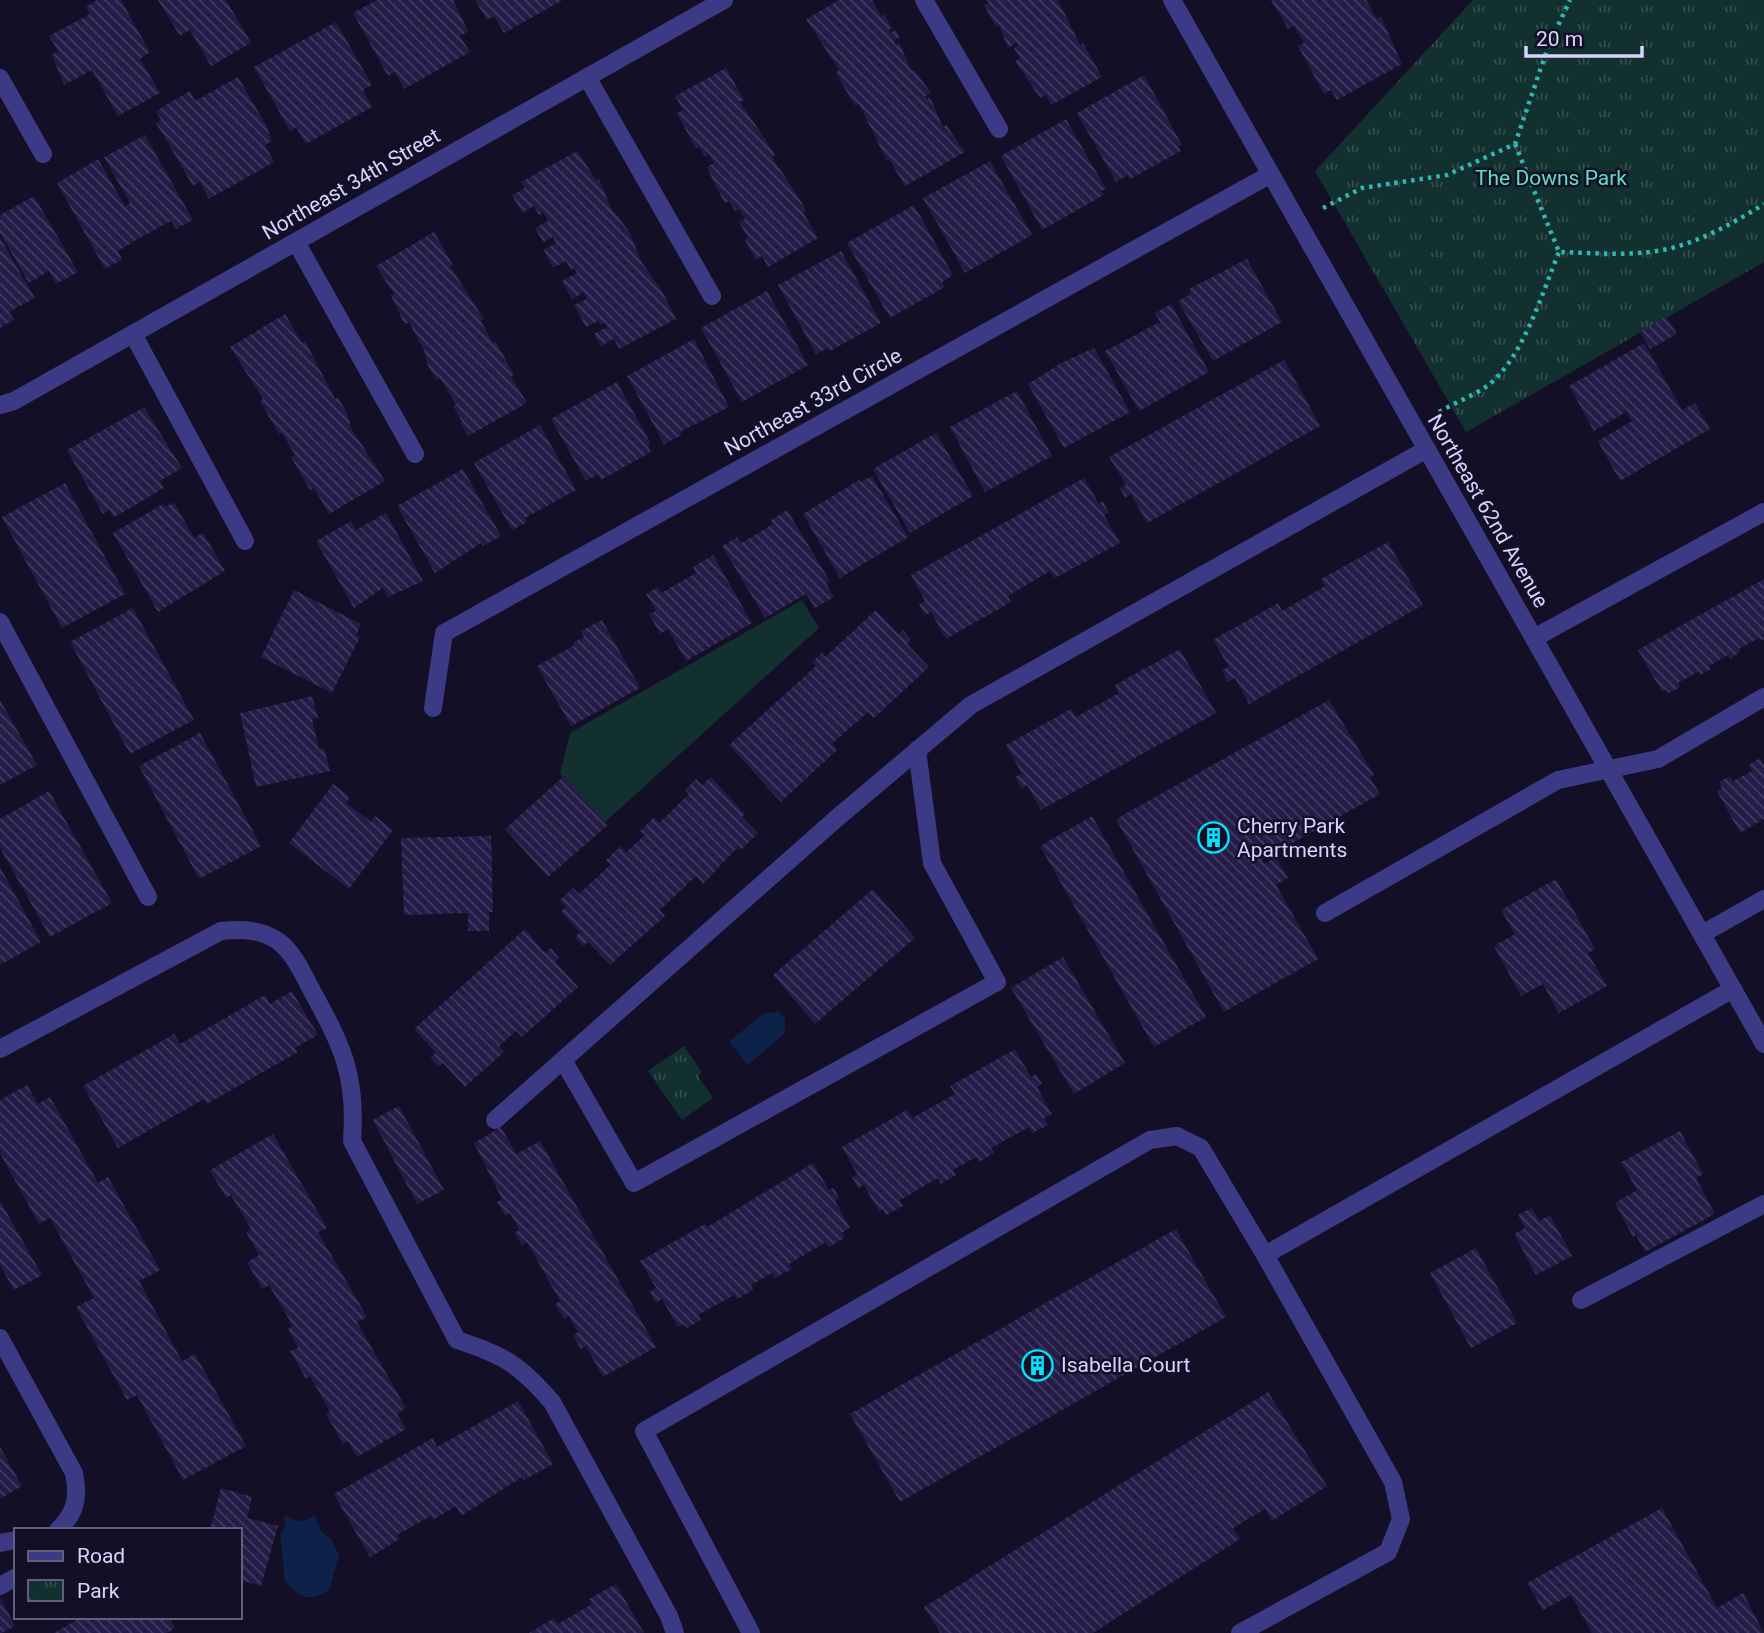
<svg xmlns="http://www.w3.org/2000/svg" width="1764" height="1633" font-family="Roboto,sans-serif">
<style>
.green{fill:#12302f}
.park{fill:url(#park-tufts)}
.water{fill:#0c2248}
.building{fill:url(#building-back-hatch)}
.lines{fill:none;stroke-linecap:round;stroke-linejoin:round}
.path{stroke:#2fb8b0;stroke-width:4.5;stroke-dasharray:3.5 5;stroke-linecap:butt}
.minor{stroke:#3d3a85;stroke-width:18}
.labels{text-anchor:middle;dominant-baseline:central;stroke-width:5;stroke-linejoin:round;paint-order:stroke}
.park-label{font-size:21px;fill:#5fe0c0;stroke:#130f26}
.street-label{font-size:21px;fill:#d9d4ff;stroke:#130f26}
.poi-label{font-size:21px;fill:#d9d4ff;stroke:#130f26;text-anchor:start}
</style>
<defs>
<pattern id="park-tufts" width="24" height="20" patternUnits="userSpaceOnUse" patternTransform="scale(1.75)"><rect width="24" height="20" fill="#12302f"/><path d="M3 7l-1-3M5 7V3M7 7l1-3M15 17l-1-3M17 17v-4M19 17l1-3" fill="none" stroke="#344d4e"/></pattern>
<pattern id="building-back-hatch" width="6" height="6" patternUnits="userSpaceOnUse" patternTransform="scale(1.75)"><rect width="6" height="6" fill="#241b47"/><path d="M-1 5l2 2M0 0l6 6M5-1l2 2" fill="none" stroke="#433b63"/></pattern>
</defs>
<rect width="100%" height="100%" fill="#130f26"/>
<!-- green -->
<polygon class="green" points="802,600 819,628 603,824 560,774 570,733"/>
<!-- park -->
<g class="park">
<polygon points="1473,0 1764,0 1764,262 1466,432 1315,171"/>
<polygon points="684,1046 702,1072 698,1076 713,1098 682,1120 648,1071"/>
</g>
<!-- water -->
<g class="water">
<polygon points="779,1012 785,1019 785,1033 748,1065 729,1042 764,1013"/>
<path d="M315,1515L321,1531L331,1539L339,1555L329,1590C305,1603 302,1598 284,1580C285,1574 281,1537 280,1534L286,1525L283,1518L286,1516C298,1522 304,1524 315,1515Z"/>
</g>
<!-- building -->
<g class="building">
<polygon points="97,0 121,0 150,52 140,59 160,93 118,116 92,70 64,85 52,55 58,51 49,36 90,14 86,7"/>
<polygon points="158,0 226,0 251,43 211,66 190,30 180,36"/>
<polygon points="377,0 453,0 468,31 460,36 470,52 404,89 395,72 388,76 353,13"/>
<polygon points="475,0 563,0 504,33 494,16 487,20"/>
<polygon points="839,0 872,0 881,16 884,14 892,28 889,30 890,33 896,30 900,37 894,41 896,45 899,43 912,71 914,70 931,93 925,96 927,100 930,97 943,127 946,125 965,152 905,186 889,159 887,161 859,104 855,106 836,73 839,70 806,19"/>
<polygon points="987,0 1058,0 1080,45 1083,43 1102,77 1051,105 1046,95 1040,98 1015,61 1020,59 1014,48 1018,46 1016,43 1008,48 999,25 996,27 984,5 989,3"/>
<polygon points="1271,0 1366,0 1377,19 1381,17 1402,64 1337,100 1331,90 1324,94 1298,46 1304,43 1294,26 1288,29"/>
<polygon points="336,22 372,85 363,90 372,107 306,144 296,127 290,131 254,67"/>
<polygon points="726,68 744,100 740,102 771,148 775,155 772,157 802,203 806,211 803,212 818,238 768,267 762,256 756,260 745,240 748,238 739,222 745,219 739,209 735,211 729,201 725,203 715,185 707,167 714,163 709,154 705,157 699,147 696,149 677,113 683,110 675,96"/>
<polygon points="1144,75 1182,145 1178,147 1181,151 1130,179 1128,175 1116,182 1077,113"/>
<polygon points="238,77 266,125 272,141 265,145 274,162 209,199 200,182 193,186 156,123 161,120 156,111 190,91 195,101"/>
<polygon points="1066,119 1106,189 1101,191 1104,195 1042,230 1001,156"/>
<polygon points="145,135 193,220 176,229 171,221 143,236 118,251 122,260 105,269 57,183 98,159 125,206 130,203 104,157"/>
<polygon points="577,151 596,180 599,179 611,208 629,231 642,263 661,289 676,319 619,349 614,339 601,346 594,334 607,327 605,323 601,325 598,321 586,327 574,305 587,299 583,293 572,299 562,281 577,273 574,268 571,270 566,261 553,268 544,250 556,243 553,237 543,242 535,228 548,221 543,212 539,215 534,206 522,213 512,195 525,188 521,182"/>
<polygon points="990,161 1032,235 965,273 923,198"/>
<polygon points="34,196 78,272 56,284 49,271 29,283 0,233 0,215"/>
<polygon points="914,205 953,275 942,282 945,287 890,318 847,243"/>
<polygon points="434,232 453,265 450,266 484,319 481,321 493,343 496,342 514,375 511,376 527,403 468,436 460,422 462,421 453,406 456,404 440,378 436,380 428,366 424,350 409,322 405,324 403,321 391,295 394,294 376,266"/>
<polygon points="0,238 35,298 9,312 14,320 0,328"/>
<polygon points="841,251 881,323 830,351 828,348 816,354 778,285"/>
<polygon points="1247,259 1282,322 1213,361 1178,301 1191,294 1189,289"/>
<polygon points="767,291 808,365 742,402 701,328"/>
<polygon points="1171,304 1209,372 1139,411 1105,351 1160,322 1155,313"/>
<polygon points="285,314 302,343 305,341 335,399 338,398 347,413 351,428 385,481 329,514 314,488 310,490 291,457 295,455 282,433 279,434 260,401 263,399 230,347"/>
<polygon points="1666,316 1677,334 1650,349 1640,332"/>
<polygon points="694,339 729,407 680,432 682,435 664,444 627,376"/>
<polygon points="1644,343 1682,410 1695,403 1710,429 1620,481 1598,441 1632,421 1626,412 1594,431 1569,386"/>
<polygon points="1094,348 1130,412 1064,448 1028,384 1061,363"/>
<polygon points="1284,360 1320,426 1147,523 1131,494 1125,498 1120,488 1126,485 1109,457"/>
<polygon points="617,382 651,444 648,446 651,452 601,480 598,474 586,481 551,419"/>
<polygon points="1017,391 1052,456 985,492 950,427"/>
<polygon points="144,407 182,468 160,481 164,488 129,509 114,517 110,510 103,514 67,450"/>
<polygon points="540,425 576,490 525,518 527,522 512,530 474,463"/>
<polygon points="936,433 973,496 910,533 873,469"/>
<polygon points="463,469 501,536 483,546 481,543 435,573 397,506"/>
<polygon points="872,476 908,537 840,578 803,514 859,480 860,482"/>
<polygon points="1084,478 1099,504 1103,501 1109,513 1104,515 1120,543 1055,578 1050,571 1008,596 1011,602 946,639 931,612 925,615 919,604 925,601 911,575"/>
<polygon points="65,483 125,594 62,628 2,517"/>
<polygon points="174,502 194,538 203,533 225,571 158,612 113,533 163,504 165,507"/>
<polygon points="787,510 830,581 826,583 834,597 815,608 806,594 765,618 722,546 737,537 741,543 760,532 773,524 771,520"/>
<polygon points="386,513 423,581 388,597 383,588 354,608 316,541 351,521 356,530"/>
<polygon points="1388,542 1423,605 1249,704 1235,678 1228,682 1222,670 1229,667 1213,640 1278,603 1282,611 1325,586 1321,579"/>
<polygon points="713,555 752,623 686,661 668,629 660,634 649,614 656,611 646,594 658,587 661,593 696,573 693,567"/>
<polygon points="1764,579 1764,639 1761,641 1759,638 1739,649 1740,652 1730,659 1728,655 1709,666 1711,669 1700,675 1698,672 1678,683 1680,687 1669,693 1666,690 1662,692 1638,650"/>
<polygon points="294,590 361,624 356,635 360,637 332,693 261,657"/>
<polygon points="133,608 194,720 130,754 70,642"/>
<polygon points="876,610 898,634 903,630 911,640 907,644 929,667 874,718 868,712 832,744 837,750 781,802 729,745 816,666 812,662 822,653 825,657"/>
<polygon points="602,620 640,688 571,726 537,666 575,645 573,643 584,637 581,631"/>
<polygon points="1180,649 1216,713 1041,810 1027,785 1022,789 1015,777 1022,774 1006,745 1071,709 1076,717 1119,693 1115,685"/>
<polygon points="312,696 318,718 312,719 319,749 324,748 330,771 256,787 240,713"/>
<polygon points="0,700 37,765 0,785"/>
<polygon points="1329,700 1374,775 1370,777 1380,794 1262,860 1264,864 1276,857 1288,878 1276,885 1318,959 1224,1012 1116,819"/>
<polygon points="200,733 261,846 199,879 139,766"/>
<polygon points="1760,758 1764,765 1764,819 1740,833 1717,791 1722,788 1719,782 1730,776 1733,781 1752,771 1749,765"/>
<polygon points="564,776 608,825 548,877 505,829"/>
<polygon points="711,777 745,814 742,817 758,833 741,850 738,847 703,884 696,876 660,910 665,916 610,965 588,942 583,946 575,937 580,932 561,912 566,906 560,900 573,888 579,894 610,865 606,860 621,846 626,852 645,835 640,831 654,817 659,823 689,794 685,790 696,779 702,785"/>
<polygon points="333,784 350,797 346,803 371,822 375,816 393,830 349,889 289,843"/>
<polygon points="49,791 112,903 50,937 0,848 0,819"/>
<polygon points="1092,816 1206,1017 1154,1047 1040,846"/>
<polygon points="491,836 493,912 489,912 489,931 468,931 468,913 404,915 401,838"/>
<polygon points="0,867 41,942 0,965"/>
<polygon points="1556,879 1595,949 1588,953 1607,986 1559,1013 1543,984 1521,996 1494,946 1515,934 1501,910"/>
<polygon points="873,889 915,938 815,1024 773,975"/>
<polygon points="525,929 545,953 551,948 559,958 555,962 578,987 522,1037 516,1031 499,1046 504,1052 465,1087 443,1063 439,1067 430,1058 436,1053 414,1029"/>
<polygon points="1063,957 1125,1063 1074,1094 1011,988"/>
<polygon points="292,991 318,1035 295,1048 298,1052 207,1104 204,1099 118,1148 83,1086 174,1034 180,1044 265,995 270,1004"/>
<polygon points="1015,1049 1031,1077 1036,1074 1042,1084 1037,1087 1052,1114 1044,1118 1048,1125 1032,1133 1029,1127 991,1148 994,1153 979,1162 976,1157 953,1170 956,1175 941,1184 938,1178 900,1200 903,1206 886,1215 883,1209 879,1212 864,1185 858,1188 852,1177 857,1174 842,1147 907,1110 912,1118 955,1094 950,1086"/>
<polygon points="27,1085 38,1104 50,1097 98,1183 108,1177 160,1270 139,1281 182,1361 195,1354 246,1446 183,1480 137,1395 127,1400 76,1307 94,1298 50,1218 39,1224 0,1153 0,1100"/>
<polygon points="399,1106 444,1190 417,1204 373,1120"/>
<polygon points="501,1127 516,1154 540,1141 656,1347 603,1377 586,1346 581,1349 573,1336 578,1332 569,1316 564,1319 555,1304 560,1301 527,1242 522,1245 514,1233 519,1230 510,1213 505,1216 497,1202 502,1199 474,1143"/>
<polygon points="1680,1131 1703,1174 1696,1178 1715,1214 1645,1252 1636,1235 1633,1237 1615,1203 1637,1190 1621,1162"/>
<polygon points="273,1134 327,1228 318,1232 367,1317 357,1322 406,1408 397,1414 406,1429 357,1457 348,1441 343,1444 326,1414 330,1412 310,1376 306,1379 290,1351 298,1348 288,1329 293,1326 269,1285 262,1289 247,1262 259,1255 246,1232 251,1229 231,1195 226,1198 210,1170"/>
<polygon points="813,1163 829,1190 834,1188 839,1198 835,1201 850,1228 842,1233 844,1238 829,1247 826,1242 789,1264 792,1269 775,1278 772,1273 751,1285 753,1290 737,1299 734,1295 698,1315 701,1320 687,1328 683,1324 678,1327 662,1299 656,1303 650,1292 656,1288 640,1261 705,1224 707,1227"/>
<polygon points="0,1201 42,1275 14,1290 0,1265"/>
<polygon points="1532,1208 1539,1221 1550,1215 1572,1256 1536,1275 1514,1234 1525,1228 1518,1215"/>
<polygon points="1176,1229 1226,1317 900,1502 850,1414"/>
<polygon points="1476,1248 1517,1323 1471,1348 1430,1273"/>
<polygon points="1268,1392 1327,1486 1272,1521 1265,1509 1233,1528 1240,1539 1093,1633 940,1633 924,1607"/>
<polygon points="518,1401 553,1464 524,1480 522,1477 461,1516 456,1506 433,1520 431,1516 397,1535 400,1539 370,1557 334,1494 433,1438 437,1447"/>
<polygon points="0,1447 22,1486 0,1499"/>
<polygon points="221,1488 252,1497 247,1518 278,1526 261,1586 240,1580 240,1530 210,1530"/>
<polygon points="1662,1508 1717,1608 1743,1593 1764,1633 1592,1633 1571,1595 1543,1610 1527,1583"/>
<polygon points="616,1584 644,1633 529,1633 554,1618 558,1624 592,1604 589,1599"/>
<polygon points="0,1597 15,1626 2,1633 0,1633"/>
<polygon points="82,1617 169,1617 175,1628 167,1633 54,1633"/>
</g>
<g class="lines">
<!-- path -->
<g class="path">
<path d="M1515,144L1559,252C1596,253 1636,257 1672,248C1705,239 1735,222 1764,204"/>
<polyline points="1323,208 1362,188 1447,175 1515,144 1548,47 1570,0"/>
<path d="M1439,412C1454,403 1473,396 1487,386C1523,359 1542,293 1559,252"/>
</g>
<!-- minor -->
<g class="minor">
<polyline points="924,0 999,129"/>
<polyline points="1172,0 1764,1044"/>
<polyline points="587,77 712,296"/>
<polyline points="0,78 43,154"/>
<polyline points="296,242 415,454"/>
<polyline points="133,334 245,541"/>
<polyline points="0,405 14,401 724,0"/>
<polyline points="0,622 148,897"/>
<polyline points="1534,638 1764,512"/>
<polyline points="433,708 444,633 1271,174"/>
<polyline points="1325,913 1558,780 1658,759 1764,697"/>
<polyline points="1702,934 1764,899"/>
<path d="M0,1049L221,931C241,929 261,929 278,941C294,953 302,972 311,989C342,1046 357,1074 352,1141L457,1340C504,1355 520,1365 552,1402L669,1616L675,1633"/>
<polyline points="563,1060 634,1183 997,982 932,863 917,750"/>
<polyline points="495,1120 837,818 971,705 1427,449"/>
<polyline points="1265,1255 1733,989"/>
<polyline points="1581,1300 1764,1204"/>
<path d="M0,1338L74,1473C79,1497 76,1513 58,1530"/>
<polyline points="0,1543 16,1540"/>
<polyline points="0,1586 16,1577"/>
<polyline points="751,1633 644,1431 1150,1140 1177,1136 1201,1148 1265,1255 1393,1482 1401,1519 1388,1552 1240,1633"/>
</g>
</g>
<!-- icons -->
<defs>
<symbol id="building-ring" viewBox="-11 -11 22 22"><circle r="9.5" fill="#130f26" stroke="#00e5ff" stroke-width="1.5"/><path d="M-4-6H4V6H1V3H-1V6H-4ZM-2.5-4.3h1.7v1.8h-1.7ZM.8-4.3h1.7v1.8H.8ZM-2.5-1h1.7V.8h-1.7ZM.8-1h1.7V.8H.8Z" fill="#00e5ff"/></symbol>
</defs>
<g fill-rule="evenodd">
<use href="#building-ring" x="1196" y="820" width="35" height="35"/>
<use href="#building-ring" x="1020" y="1348" width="35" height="35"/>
</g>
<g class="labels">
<!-- park labels -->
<g class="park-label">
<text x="1551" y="178">The Downs Park</text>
</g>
<!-- street labels -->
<g class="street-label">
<text transform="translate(351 184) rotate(-30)">Northeast 34th Street</text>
<text transform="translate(813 402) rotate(-29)">Northeast 33rd Circle</text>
<text transform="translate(1488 511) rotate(60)">Northeast 62nd Avenue</text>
</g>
<!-- poi labels -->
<g class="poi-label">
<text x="1237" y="826">Cherry Park<tspan x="1237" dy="24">Apartments</tspan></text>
<text x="1061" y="1365">Isabella Court</text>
</g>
</g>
<!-- legend -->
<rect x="14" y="1528" width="228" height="91" fill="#130f26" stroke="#625e7d" stroke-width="2"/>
<rect x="28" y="1551" width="35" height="10" fill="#3d3a85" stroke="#625e7d" stroke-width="2"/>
<text x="77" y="1563" font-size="21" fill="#d9d4ff">Road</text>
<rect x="28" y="1580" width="35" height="21" fill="url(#park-tufts)" stroke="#625e7d" stroke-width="2"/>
<text x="77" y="1598" font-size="21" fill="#d9d4ff">Park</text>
<!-- scale -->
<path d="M1526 46v10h116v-10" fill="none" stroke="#d9d4ff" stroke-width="3.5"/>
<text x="1536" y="46" font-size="21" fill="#d9d4ff" stroke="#130f26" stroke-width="5" paint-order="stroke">20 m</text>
</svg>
